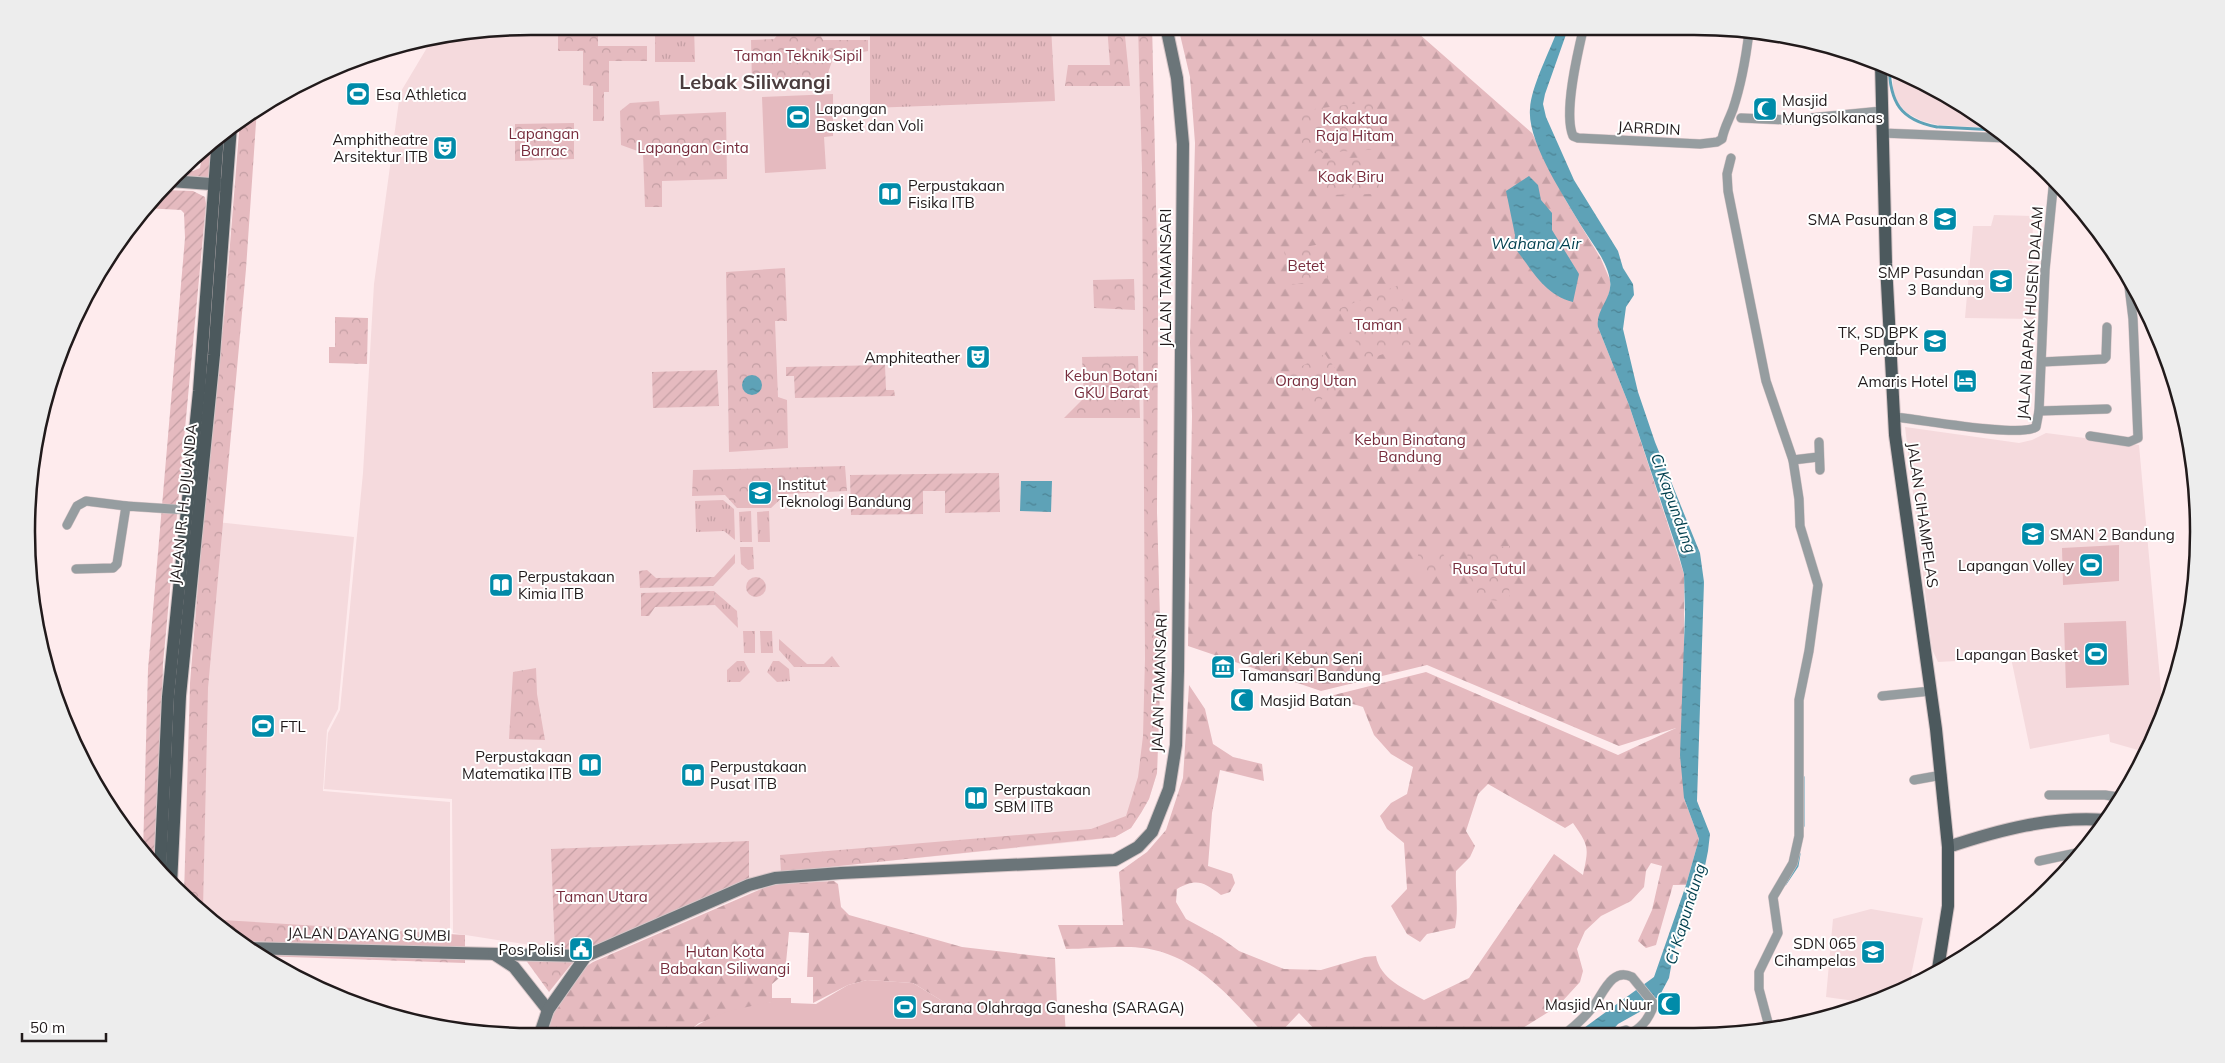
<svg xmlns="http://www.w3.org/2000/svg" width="2225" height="1063" font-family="Mulish,sans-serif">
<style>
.built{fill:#f5dadd}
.grass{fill:url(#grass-tufts)}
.forest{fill:url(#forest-firs)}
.park{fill:url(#park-crowns)}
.garden{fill:url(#garden-furrows)}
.pitch{fill:#e5babf}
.water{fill:url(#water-ripples)}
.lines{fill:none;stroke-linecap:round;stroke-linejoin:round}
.stream{stroke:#5ea2b7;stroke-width:3}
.street-casing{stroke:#d6c5c7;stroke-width:10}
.secondary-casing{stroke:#d6c5c7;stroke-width:14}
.primary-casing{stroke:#d6c5c7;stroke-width:14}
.street{stroke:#969da0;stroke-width:9}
.secondary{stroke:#6b7579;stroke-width:12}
.primary{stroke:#4c595d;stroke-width:12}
.labels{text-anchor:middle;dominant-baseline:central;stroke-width:4;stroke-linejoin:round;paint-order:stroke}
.park-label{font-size:15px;fill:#772c3c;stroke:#fff}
.poi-label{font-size:15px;fill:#211a1b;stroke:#fff;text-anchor:start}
.street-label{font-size:15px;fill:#211a1b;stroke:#fff}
.water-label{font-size:16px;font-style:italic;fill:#003f4e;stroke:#fff}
.district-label{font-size:20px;font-weight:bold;fill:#4b3d3e;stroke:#fff}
.rim{fill:none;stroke:#211a1b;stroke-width:2.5}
</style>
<defs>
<pattern id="grass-tufts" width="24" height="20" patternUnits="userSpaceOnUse" patternTransform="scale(1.25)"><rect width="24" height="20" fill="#e5babf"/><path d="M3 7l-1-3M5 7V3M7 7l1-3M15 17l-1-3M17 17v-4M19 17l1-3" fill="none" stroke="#c49fa4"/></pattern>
<pattern id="forest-firs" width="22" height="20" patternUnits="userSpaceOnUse" patternTransform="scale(1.25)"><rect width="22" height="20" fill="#e5babf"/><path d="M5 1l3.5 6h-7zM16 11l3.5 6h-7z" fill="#c49fa4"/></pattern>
<pattern id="park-crowns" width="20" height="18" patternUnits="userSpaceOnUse" patternTransform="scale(1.25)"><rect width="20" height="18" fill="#e5babf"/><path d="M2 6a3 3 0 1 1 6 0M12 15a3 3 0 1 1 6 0" fill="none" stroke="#c49fa4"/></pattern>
<pattern id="garden-furrows" width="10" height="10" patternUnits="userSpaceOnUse" patternTransform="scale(1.25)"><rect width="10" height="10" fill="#e5babf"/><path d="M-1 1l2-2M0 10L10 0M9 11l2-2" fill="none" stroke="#c49fa4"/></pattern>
<pattern id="water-ripples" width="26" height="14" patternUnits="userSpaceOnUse" patternTransform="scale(1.25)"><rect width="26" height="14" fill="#5ea2b7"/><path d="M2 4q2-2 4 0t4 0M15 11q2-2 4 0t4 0" fill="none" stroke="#4d8394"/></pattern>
</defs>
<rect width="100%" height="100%" fill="#feebed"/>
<!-- built -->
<g class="built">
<polygon points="532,26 1152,26 1158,295 1157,513 1161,658 1157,773 1149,799 1131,828 1115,837 1084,841 781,872 562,950 453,933 452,799 324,789 328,733 340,710 363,473 374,284 400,93 434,36"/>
<polygon points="1893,68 1974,112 1994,128 1938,125 1922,121 1907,113 1898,103 1893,91"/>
<polygon points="1994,215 2033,216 2032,266 2036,319 1965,318 1973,226 1991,226"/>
<polygon points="1905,427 2019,443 2032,440 2046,433 2139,445 2162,701 2152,740 2145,752 2110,742 2109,734 2030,749 2011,658 1938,662 1932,649"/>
<polygon points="217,522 354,537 338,709 327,730 323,791 450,802 450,937 229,934 195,905 195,858"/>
<polygon points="1871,909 1923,918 1909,985 1887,998 1869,1003 1826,997 1833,919"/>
</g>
<!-- grass -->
<g class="grass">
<polygon points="655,26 694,26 695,62 655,62"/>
<polygon points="877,26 1051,26 1055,101 870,108 870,29 877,29"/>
<polygon points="723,500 734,509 735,540 724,531 696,532 695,501"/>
<polygon points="751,511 752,542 740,542 739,512"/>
<polygon points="769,511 770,542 758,542 757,512"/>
<polygon points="740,547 753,547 754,569 748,570 741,564"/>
<polygon points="714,591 737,611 738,628 715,605"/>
<polygon points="743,631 755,631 755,653 744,653"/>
<polygon points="760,631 772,631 773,653 761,653"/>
<polygon points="779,639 807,664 824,664 832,656 840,667 794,667 779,650"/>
<polygon points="737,661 744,661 750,672 740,682 727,682 727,670"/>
<polygon points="773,661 779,661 789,669 790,681 777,682 767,672"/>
</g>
<!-- forest -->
<g class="forest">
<path d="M1178,26H1410L1532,133L1565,199L1601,259L1610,280V290L1598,327L1629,405L1684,574V798L1699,839L1686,885H1673L1656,945L1646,948L1638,941L1652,910L1662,866L1651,863L1646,871L1644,887L1631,901L1601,916L1585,931L1577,949L1583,971L1580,982L1558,1006L1515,1033L1424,1034L1418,1029L1414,1034H1319L1299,1013L1279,1034H1264C1234,1001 1200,960 1154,950C1131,944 1091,949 1066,949L1058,925H1123L1119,872L1147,852L1166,830L1183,778L1189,685L1205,709L1213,744L1233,757L1262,764L1264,781L1220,770L1212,813L1208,866L1232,874L1235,883L1230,892L1221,895C1203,882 1197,878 1177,889L1176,902L1186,919L1221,938L1239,951L1284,969L1321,970L1365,957L1376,956C1380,979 1405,989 1424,1000L1469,978L1554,854L1583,875C1589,847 1589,846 1573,823L1565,828L1488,784L1478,794L1466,831L1475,846L1470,857L1456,871C1455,890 1459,910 1455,928L1427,934L1420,942L1407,934L1391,906L1407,889L1404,843L1387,829L1380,816L1391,803L1407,794L1413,767L1391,754L1374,735L1363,707C1353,703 1338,703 1330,696L1426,672L1618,755L1676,728L1619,746L1427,665L1321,691L1188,646L1192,416L1190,343L1195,143L1190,77Z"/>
<polygon points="834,881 838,884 841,907 849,915 962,947 1055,958 1057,1005 947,1004 913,983 867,980 848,985 813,1003 813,977 807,977 809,933 789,932 785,973 772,984 772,1002 699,1023 683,1036 544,1037 551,1013 587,966 593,962 766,887 779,884"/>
</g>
<!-- park -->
<g class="park">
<polygon points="785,26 816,26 823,40 868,40 868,51 833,58 825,82 752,84 751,40 774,39"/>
<polygon points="1107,26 1124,26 1130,86 1065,86 1068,65 1110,65"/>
<polygon points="1138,26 1152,26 1158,295 1157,513 1161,658 1157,773 1149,799 1141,813 1131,828 1115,837 781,872 780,855 1091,829 1126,816 1138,777 1143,736 1145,659 1142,169"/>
<polygon points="558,35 598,35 598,46 647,46 647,61 609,61 609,92 604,92 604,121 593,121 593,86 583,85 583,51 558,51"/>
<polygon points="659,101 660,115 726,112 727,179 662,181 662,207 645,207 643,153 621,145 620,111 630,103"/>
<polygon points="1375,101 1384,149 1302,154 1299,111"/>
<polygon points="257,108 246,269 208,688 203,909 207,916 222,920 465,935 465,948 237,941 184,896 190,683 203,523 225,307 240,120"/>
<polygon points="574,123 574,159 515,161 515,124"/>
<polygon points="1375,157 1380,194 1323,195 1321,159"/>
<polygon points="1321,244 1328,278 1292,285 1284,251"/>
<polygon points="785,268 787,321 775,321 778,397 787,400 788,448 729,452 726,272"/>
<polygon points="1134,279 1135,310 1094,308 1093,280"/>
<polygon points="1399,285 1412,344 1366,360 1338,309"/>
<polygon points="335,317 368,318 367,364 329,363 329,347 335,347"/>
<polygon points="1325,354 1347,386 1311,405 1283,376"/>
<polygon points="1138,356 1140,418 1064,418 1084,398 1082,357"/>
<polygon points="845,466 847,491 786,494 771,508 737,508 725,495 692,496 693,470"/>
<polygon points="1510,546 1509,602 1471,598 1467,550"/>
<polygon points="1419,550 1441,550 1454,574 1414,576"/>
<polygon points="536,668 537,694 545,740 509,739 513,672"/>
<polygon points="241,944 465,953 465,963 259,956"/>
<polygon points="525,959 573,962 549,992"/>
</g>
<!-- garden -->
<g class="garden">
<polygon points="211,143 209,177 187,187 165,186 182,170 193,171 200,168 203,150"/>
<polygon points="161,190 193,191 205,197 206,204 163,664 158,870 143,853 148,669 185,238 184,213 181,210 144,208"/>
<polygon points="885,365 886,390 894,390 895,396 795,398 794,376 786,376 786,367"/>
<polygon points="717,370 719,406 653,408 652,372"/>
<polygon points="999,473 1000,512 945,513 945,491 923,491 923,514 851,515 850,475"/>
<polygon points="735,554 735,563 713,586 640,588 639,571 647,570 656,578 714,577"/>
<circle cx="756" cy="587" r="10"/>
<polygon points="714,591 715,605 655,607 649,616 641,616 641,593"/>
<polygon points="749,841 749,885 586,956 555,955 551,849"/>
</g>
<!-- pitch -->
<g class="pitch">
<polygon points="833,94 833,136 824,137 826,169 765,173 762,97"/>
<polygon points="2119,545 2119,581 2063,585 2062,548"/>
<polygon points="2126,621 2129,685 2066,688 2064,623"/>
<path d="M867,980L913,983L947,1004L1064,1005L1066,1035L683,1036C713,1011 735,1010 771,1002L772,998H791V1003L816,1004L848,985Z"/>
</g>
<!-- water -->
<g class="water">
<path d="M1559,26H1569L1545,94L1543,104L1546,117L1574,180L1618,251L1623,268L1633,284L1634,295L1626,307L1623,329L1638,392L1655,442L1700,553L1704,582L1697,801L1710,834L1708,851L1700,891L1674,950L1669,978L1660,995L1643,1010L1618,1024L1610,1033H1577L1654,977L1686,885L1699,839L1684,798L1680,755L1685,614L1684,574L1679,556L1629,405L1598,327C1595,310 1613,298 1610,281C1608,262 1591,242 1582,227C1565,198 1527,142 1530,109C1531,86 1551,49 1559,26Z"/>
<path d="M1529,176L1538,185L1541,200L1552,213V230L1579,274L1573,302C1543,294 1532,269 1514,247L1515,235L1506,191Z"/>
<circle cx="752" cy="385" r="10"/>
<polygon points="1021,481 1052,481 1051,512 1020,511"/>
</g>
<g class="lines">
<!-- stream -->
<g class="stream">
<path d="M1889,66C1890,102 1900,120 1937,127"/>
<polyline points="1939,127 1996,130"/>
<polyline points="1803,826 1803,777"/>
<polyline points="1785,884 1797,866 1799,854"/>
</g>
<defs>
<g id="street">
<path d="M1584,26C1578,51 1563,113 1573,136L1578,138L1700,144L1717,142L1722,139C1724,128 1729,120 1733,109C1741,85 1746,57 1749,32"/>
<polyline points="1741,118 1789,120 1882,111"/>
<polyline points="1882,133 2007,138"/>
<polyline points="1731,158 1727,174 1728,191 1766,381 1793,460 1799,499 1800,526 1818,585 1809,651 1799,700 1799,836 1793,863 1773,897 1778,933 1759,972 1759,989 1770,1030"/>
<polyline points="2042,362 2104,359 2106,357 2107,327"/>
<polyline points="2039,411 2107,409"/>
<path d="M1894,417C1919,419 2020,438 2036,427L2039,411L2045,270L2054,178"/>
<polyline points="2090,436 2129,442 2138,438 2133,319 2128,278"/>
<polyline points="1819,442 1820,470"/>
<polyline points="1793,460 1818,457"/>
<polyline points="67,525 77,506 86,501 126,506"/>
<polyline points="76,569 113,568 117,564 126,506 187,510"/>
<polyline points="1882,696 1931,691"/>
<polyline points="1914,780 1942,775"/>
<polyline points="2049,795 2105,795 2118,797"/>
<polyline points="2039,861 2081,852"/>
<path d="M1566,1033C1576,1025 1584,1018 1592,1008C1602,997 1611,966 1632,977L1654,1004C1650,1017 1643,1027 1631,1033"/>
<polyline points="1616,1033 1626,1030 1630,1033"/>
</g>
<g id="secondary">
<polyline points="170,181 224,185"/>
<path d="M1948,847C1999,830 2051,816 2105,820"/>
<polyline points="246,948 586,956"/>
<polyline points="494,954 514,967 548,1010"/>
<polyline points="539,1037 548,1010 586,956 749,885 775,878 841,873 1115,860 1138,847 1152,832 1169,789 1176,745 1178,671 1183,144 1177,78 1166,26"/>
</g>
<g id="primary">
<polyline points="1881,63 1886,264 1895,435 1936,729 1948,847 1948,906 1938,969"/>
<polyline points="160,873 168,697 199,391 218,136"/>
<polyline points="171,885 180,696 214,355 231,126"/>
</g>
</defs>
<!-- street casing -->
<use href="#street" class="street-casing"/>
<!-- secondary casing -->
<use href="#secondary" class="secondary-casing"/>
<!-- primary casing -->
<use href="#primary" class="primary-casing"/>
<!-- street -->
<use href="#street" class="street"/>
<!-- secondary -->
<use href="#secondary" class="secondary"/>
<!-- primary -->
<use href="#primary" class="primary"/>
</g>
<!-- icons -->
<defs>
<symbol id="stadium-square" viewBox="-11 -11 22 22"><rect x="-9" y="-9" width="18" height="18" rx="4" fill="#008ba9" stroke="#fff"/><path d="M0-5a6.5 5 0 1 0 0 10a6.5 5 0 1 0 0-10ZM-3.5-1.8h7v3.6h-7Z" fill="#fff"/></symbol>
<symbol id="mosque-square" viewBox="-11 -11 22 22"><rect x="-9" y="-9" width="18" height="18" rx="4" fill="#008ba9" stroke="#fff"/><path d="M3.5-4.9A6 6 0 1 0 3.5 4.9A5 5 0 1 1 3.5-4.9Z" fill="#fff"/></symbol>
<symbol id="theatre-square" viewBox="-11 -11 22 22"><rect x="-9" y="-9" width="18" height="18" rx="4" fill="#008ba9" stroke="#fff"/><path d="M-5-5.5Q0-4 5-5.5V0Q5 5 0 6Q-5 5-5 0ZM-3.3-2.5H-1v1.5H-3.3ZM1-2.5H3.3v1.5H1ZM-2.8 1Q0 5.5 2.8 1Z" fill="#fff"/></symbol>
<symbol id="library-square" viewBox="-11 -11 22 22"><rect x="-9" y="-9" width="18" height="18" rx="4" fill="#008ba9" stroke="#fff"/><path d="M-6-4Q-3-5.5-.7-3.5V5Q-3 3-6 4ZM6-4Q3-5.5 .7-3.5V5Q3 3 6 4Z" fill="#fff"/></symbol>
<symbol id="school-square" viewBox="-11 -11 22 22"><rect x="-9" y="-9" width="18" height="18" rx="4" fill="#008ba9" stroke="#fff"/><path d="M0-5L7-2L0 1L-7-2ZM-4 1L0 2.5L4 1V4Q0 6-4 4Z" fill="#fff"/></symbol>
<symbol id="hotel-square" viewBox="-11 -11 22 22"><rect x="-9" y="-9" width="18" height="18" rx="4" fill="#008ba9" stroke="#fff"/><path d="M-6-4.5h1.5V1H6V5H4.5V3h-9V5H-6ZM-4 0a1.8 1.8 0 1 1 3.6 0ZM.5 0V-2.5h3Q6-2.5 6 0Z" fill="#fff"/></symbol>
<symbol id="university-square" viewBox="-11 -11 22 22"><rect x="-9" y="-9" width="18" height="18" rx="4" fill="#008ba9" stroke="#fff"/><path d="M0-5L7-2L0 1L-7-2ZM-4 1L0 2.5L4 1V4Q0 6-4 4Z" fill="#fff"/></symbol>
<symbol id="museum-square" viewBox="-11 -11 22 22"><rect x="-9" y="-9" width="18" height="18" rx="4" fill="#008ba9" stroke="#fff"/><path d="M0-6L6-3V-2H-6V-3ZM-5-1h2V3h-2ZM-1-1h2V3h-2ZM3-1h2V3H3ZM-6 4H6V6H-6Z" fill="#fff"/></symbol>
<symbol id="civic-square" viewBox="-11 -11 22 22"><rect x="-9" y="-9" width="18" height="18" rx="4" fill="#008ba9" stroke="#fff"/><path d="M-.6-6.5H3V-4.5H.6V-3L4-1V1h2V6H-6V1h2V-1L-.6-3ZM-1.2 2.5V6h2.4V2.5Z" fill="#fff"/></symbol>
</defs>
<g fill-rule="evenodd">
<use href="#stadium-square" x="344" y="80" width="28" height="28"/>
<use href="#mosque-square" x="1751" y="95" width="28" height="28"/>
<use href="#stadium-square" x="784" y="103" width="28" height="28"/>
<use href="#theatre-square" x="431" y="134" width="28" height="28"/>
<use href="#library-square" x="876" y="180" width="28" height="28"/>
<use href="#school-square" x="1931" y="205" width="28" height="28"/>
<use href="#school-square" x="1987" y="267" width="28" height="28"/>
<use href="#school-square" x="1921" y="327" width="28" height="28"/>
<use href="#theatre-square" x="964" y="343" width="28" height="28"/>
<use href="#hotel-square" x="1951" y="367" width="28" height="28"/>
<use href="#university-square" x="746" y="479" width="28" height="28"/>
<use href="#school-square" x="2019" y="520" width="28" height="28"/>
<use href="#stadium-square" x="2077" y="551" width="28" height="28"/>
<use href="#library-square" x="487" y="571" width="28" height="28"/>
<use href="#stadium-square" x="2082" y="640" width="28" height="28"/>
<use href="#museum-square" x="1209" y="653" width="28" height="28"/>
<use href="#mosque-square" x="1228" y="686" width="28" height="28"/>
<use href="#stadium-square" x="249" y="712" width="28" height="28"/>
<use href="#library-square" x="576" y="751" width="28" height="28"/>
<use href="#library-square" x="679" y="761" width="28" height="28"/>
<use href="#library-square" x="962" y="784" width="28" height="28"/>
<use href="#civic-square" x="567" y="935" width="28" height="28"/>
<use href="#school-square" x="1859" y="938" width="28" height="28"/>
<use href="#mosque-square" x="1655" y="990" width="28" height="28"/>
<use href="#stadium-square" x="891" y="993" width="28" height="28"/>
</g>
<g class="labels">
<!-- park labels -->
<g class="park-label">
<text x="798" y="55">Taman Teknik Sipil</text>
<text x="1355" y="118">Kakaktua<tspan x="1355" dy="17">Raja Hitam</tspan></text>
<text x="544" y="133">Lapangan<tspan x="544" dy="17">Barrac</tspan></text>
<text x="693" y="147">Lapangan Cinta</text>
<text x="1351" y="176">Koak Biru</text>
<text x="1306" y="265">Betet</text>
<text x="1378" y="324">Taman</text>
<text x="1111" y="375">Kebun Botani<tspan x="1111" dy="17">GKU Barat</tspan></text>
<text x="1316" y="380">Orang Utan</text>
<text x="1410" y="439">Kebun Binatang<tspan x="1410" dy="17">Bandung</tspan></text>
<text x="1489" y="568">Rusa Tutul</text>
<text x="602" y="896">Taman Utara</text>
<text x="725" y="951">Hutan Kota<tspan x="725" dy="17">Babakan Siliwangi</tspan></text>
</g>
<!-- poi labels -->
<g class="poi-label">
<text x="376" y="94">Esa Athletica</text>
<text x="1782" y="100">Masjid<tspan x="1782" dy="17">Mungsolkanas</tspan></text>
<text x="816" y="108">Lapangan<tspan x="816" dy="17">Basket dan Voli</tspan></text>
<text x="428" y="139" text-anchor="end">Amphitheatre<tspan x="428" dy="17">Arsitektur ITB</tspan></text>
<text x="908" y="185">Perpustakaan<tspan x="908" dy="17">Fisika ITB</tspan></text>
<text x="1928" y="219" text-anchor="end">SMA Pasundan 8</text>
<text x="1984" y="272" text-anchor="end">SMP Pasundan<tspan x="1984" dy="17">3 Bandung</tspan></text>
<text x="1918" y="332" text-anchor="end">TK, SD BPK<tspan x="1918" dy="17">Penabur</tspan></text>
<text x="960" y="357" text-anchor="end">Amphiteather</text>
<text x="1948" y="381" text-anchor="end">Amaris Hotel</text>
<text x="778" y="484">Institut<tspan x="778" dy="17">Teknologi Bandung</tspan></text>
<text x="2050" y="534">SMAN 2 Bandung</text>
<text x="2074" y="565" text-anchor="end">Lapangan Volley</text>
<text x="518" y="576">Perpustakaan<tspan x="518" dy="17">Kimia ITB</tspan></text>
<text x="2078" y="654" text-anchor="end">Lapangan Basket</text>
<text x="1240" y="658">Galeri Kebun Seni<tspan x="1240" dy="17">Tamansari Bandung</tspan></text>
<text x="1260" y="700">Masjid Batan</text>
<text x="280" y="726">FTL</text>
<text x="572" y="756" text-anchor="end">Perpustakaan<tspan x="572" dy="17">Matematika ITB</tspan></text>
<text x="710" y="766">Perpustakaan<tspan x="710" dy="17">Pusat ITB</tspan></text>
<text x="994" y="789">Perpustakaan<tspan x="994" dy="17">SBM ITB</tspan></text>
<text x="1856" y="943" text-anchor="end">SDN 065<tspan x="1856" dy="17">Cihampelas</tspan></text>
<text x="564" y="949" text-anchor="end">Pos Polisi</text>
<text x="1652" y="1004" text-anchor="end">Masjid An Nuur</text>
<text x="922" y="1007">Sarana Olahraga Ganesha (SARAGA)</text>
</g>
<!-- street labels -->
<g class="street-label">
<text transform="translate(1649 128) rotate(3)">JARRDIN</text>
<text transform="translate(1165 278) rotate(-90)">JALAN TAMANSARI</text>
<text transform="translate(2030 313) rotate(-86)">JALAN BAPAK HUSEN DALAM</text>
<text transform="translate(183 504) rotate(-84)">JALAN IR. H. DJUANDA</text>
<text transform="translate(1923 515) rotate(82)">JALAN CIHAMPELAS</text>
<text transform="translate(1159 683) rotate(-88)">JALAN TAMANSARI</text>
<text transform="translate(369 934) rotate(1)">JALAN DAYANG SUMBI</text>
</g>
<!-- water labels -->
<g class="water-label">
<text x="1536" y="243">Wahana Air</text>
<text transform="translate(1674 503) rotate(70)">Ci Kapundung</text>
<text transform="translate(1685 914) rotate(-73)">Ci Kapundung</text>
</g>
<!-- district labels -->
<g class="district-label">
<text x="755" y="81">Lebak Siliwangi</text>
</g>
</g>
<!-- crop -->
<path d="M0 0H2225V1063H0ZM531 35H1694A496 496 0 0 1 2190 531V532A496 496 0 0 1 1694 1028H531A496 496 0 0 1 35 532V531A496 496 0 0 1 531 35Z" fill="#ededed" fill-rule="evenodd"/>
<path class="rim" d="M531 35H1694A496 496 0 0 1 2190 531V532A496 496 0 0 1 1694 1028H531A496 496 0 0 1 35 532V531A496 496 0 0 1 531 35Z"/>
<!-- scale -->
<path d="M22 1033v8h84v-8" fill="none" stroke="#211a1b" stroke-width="2.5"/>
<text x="30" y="1033" font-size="15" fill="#211a1b" stroke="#ffffff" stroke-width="4" paint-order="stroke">50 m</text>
</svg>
